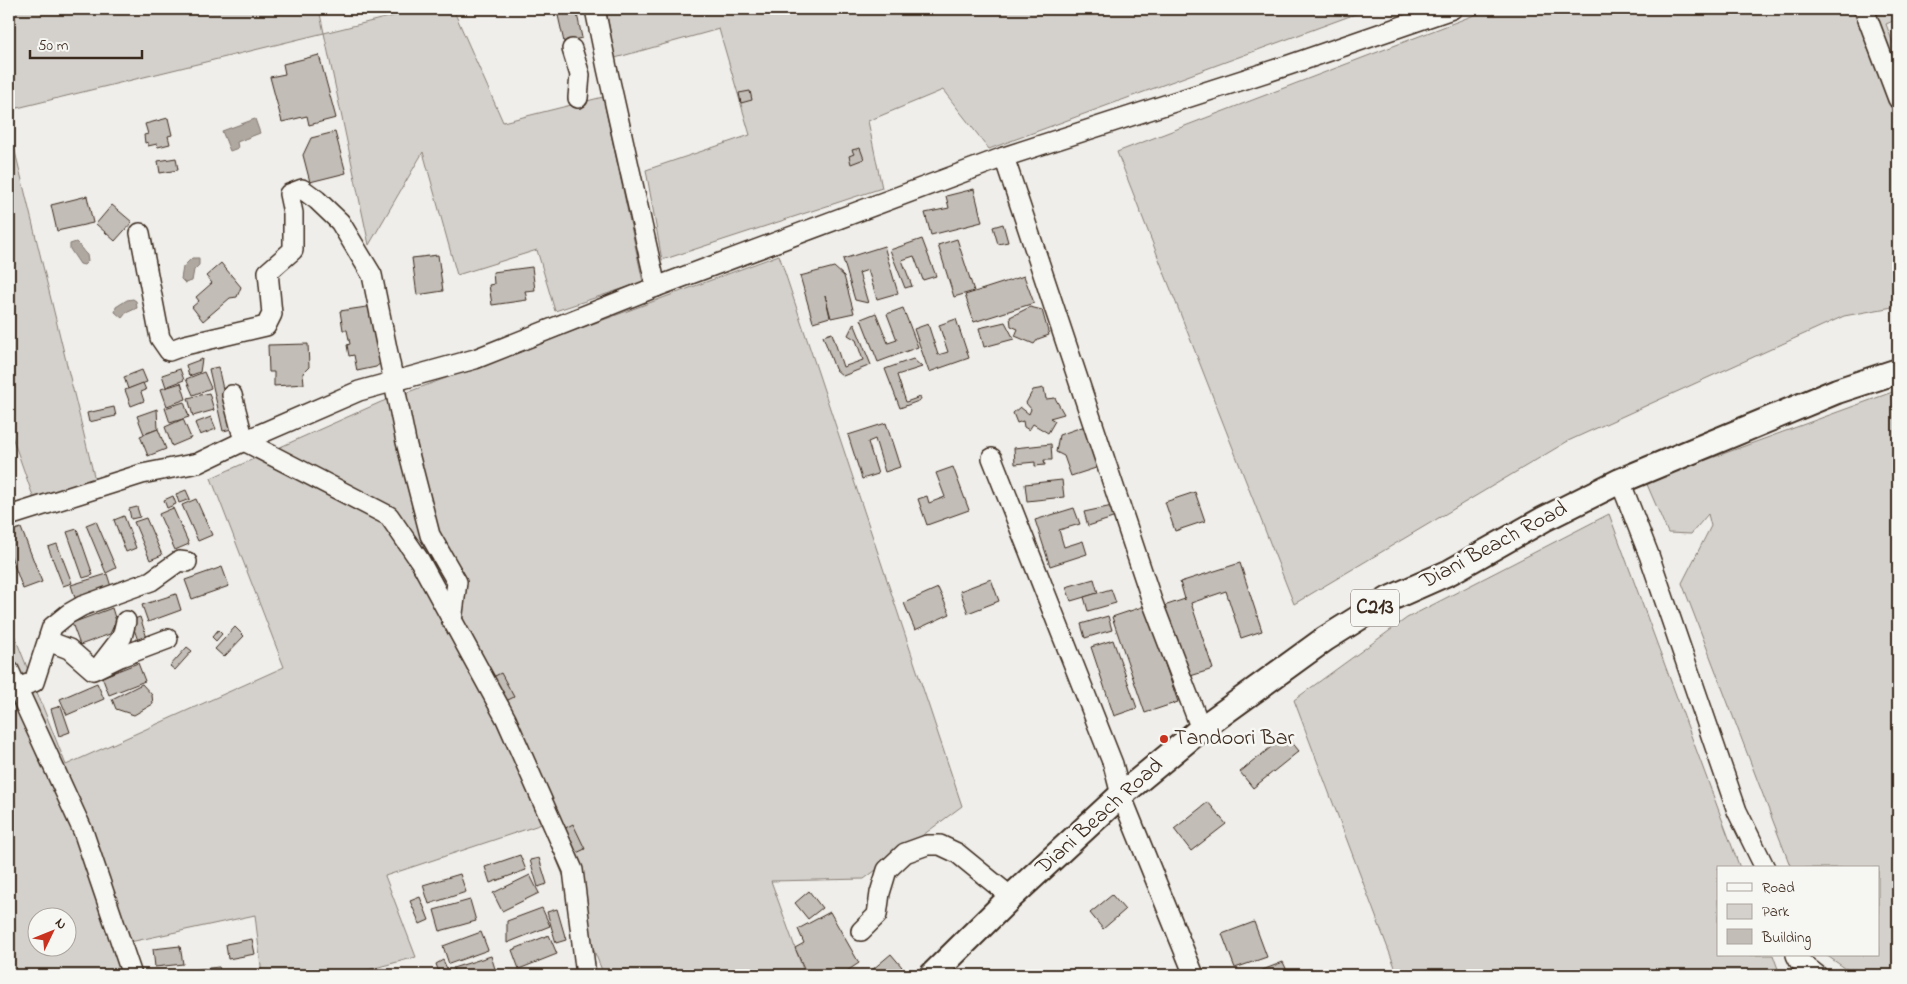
<svg xmlns="http://www.w3.org/2000/svg" width="1907" height="984" font-family="'Indie Flower',sans-serif">
<style>
.green{fill:#d4d1cc;stroke:#887e75;fill-rule:evenodd}
.water{fill:#afa8a1;stroke:#81766d}
.building{fill:#c2bdb7;stroke:#3b2a1e}
.lines{fill:none;stroke-linecap:round;stroke-linejoin:round}
.minor-casing{stroke:#3b2a1e;stroke-width:22}
.major-casing{stroke:#3b2a1e;stroke-width:28}
.minor{stroke:#f6f6f2;stroke-width:19}
.major{stroke:#f6f6f2;stroke-width:24}
.poi-dot{fill:#c8321e;stroke:#f6f6f2;stroke-width:2}
.labels{text-anchor:middle;dominant-baseline:central;stroke-width:5;stroke-linejoin:round;paint-order:stroke}
.shield{fill:#f6f6f2;stroke:#73675e;stroke-width:1}
.shield-label{font-size:21px;font-weight:bold;fill:#3b2a1e}
.street-label{font-size:22px;fill:#3b2a1e;stroke:#f6f6f2}
.poi-label{font-size:22px;fill:#3b2a1e;stroke:#f6f6f2;text-anchor:start}
</style>
<rect width="100%" height="100%" fill="#efeeea"/>
<filter id="ink" filterUnits="userSpaceOnUse"><feTurbulence type="fractalNoise" baseFrequency=".02" numOctaves="2"/><feDisplacementMap in="SourceGraphic" scale="10" xChannelSelector="R" yChannelSelector="G"/><feConvolveMatrix kernelMatrix="1 2 1 2 8 2 1 2 1" color-interpolation-filters="sRGB"/></filter>
<g filter="url(#ink)">
<!-- green -->
<g class="green">
<polygon points="9,9 319,9 324,33 421,9 453,9 503,122 603,97 643,282 555,311 537,250 457,275 423,152 369,245 324,33 9,110"/>
<polygon points="606,9 1369,9 989,149 943,90 868,121 882,188 662,260 646,170 750,135 719,29 615,58"/>
<polygon points="1490,9 1898,9 1898,19 1886,24 1898,57 1898,306 1844,316 1568,441 1294,604 1117,152"/>
<polygon points="9,127 95,480 34,499 9,428"/>
<path d="M779,255L962,806L864,879L771,881L805,975H604L542,824L385,876L416,957L349,975H262L255,915L130,942L141,975H9V622L66,765L284,667L211,478L381,402ZM38,916H68V946H38Z"/>
<polygon points="1898,390 1898,975 1855,975 1826,955 1878,955 1878,868 1791,868 1682,583 1711,526 1708,514 1691,534 1668,533 1646,482"/>
<polygon points="1609,514 1740,868 1718,868 1718,955 1773,955 1778,969 1791,975 1398,975 1294,700 1407,618"/>
</g>
<!-- water -->
<g class="water">
<polygon points="255,119 260,133 237,142 238,148 230,151 222,131"/>
<path d="M76,242C81,246 82,251 87,255L88,261L84,265L80,264L70,249V244Z"/>
<polygon points="192,258 199,258 199,265 194,270 192,281 185,283 181,279 183,267"/>
<polygon points="133,299 136,301 137,308 126,313 122,318 115,312 116,307 127,300"/>
</g>
<!-- building -->
<g class="building">
<polygon points="540,9 576,9 582,38 564,42 557,11 541,14"/>
<polygon points="319,55 336,118 309,125 307,116 282,122 270,77 285,74 283,64"/>
<polygon points="750,91 752,100 741,103 739,93"/>
<polygon points="168,118 172,135 168,136 170,144 158,147 157,144 148,146 148,142 145,143 144,135 148,134 145,124"/>
<polygon points="335,132 346,173 310,182 303,155 311,138"/>
<polygon points="860,148 864,159 851,164 849,156 854,154 852,150"/>
<polygon points="176,158 178,170 160,173 158,161"/>
<polygon points="974,189 982,222 931,235 925,213 949,208 946,196"/>
<polygon points="87,196 93,223 57,231 51,205"/>
<polygon points="112,205 132,222 115,241 96,224"/>
<polygon points="1003,224 1008,242 998,244 993,227"/>
<polygon points="922,239 936,276 923,280 914,256 902,260 912,286 905,288 890,250"/>
<polygon points="957,239 974,291 954,297 938,245"/>
<polygon points="884,246 898,293 877,299 868,270 859,273 868,303 855,300 843,259"/>
<polygon points="438,255 443,291 417,295 412,258"/>
<polygon points="221,263 241,287 237,297 230,298 203,321 192,307 199,301 196,297 212,283 206,276"/>
<polygon points="532,267 535,290 525,291 527,300 492,305 489,285 494,284 493,272"/>
<polygon points="834,267 844,276 854,313 831,318 825,295 830,317 813,322 800,276"/>
<polygon points="1024,276 1034,303 974,322 965,295"/>
<polygon points="373,306 382,362 376,367 357,371 354,355 349,356 347,345 350,344 347,330 343,330 340,311"/>
<polygon points="1030,307 1042,310 1049,335 1038,339 1034,344 1015,336 1018,329 1011,326 1010,317"/>
<polygon points="903,308 918,347 878,362 861,319 876,313 888,343 897,340 887,314"/>
<polygon points="956,319 969,358 929,372 914,329 928,324 938,355 948,352 939,325"/>
<polygon points="1005,322 1014,339 984,347 979,328"/>
<polygon points="854,323 871,365 843,376 835,369 823,336 832,333 843,367 863,360 856,340 848,335"/>
<polygon points="308,344 309,367 303,373 304,384 274,386 274,372 269,372 268,345"/>
<polygon points="202,359 200,372 189,376 186,365"/>
<polygon points="913,359 922,367 897,375 906,402 920,397 921,400 900,408 885,369"/>
<polygon points="218,367 232,429 223,431 209,369"/>
<polygon points="180,369 184,380 166,387 162,375"/>
<polygon points="142,370 147,382 128,389 124,377"/>
<polygon points="204,372 211,388 193,395 186,379"/>
<polygon points="143,383 146,390 141,392 144,401 131,406 125,390"/>
<polygon points="181,383 186,399 167,406 161,389"/>
<polygon points="1044,388 1046,399 1055,398 1064,414 1050,418 1055,421 1048,433 1033,424 1029,430 1024,427 1023,421 1017,423 1013,413 1020,407 1029,414 1031,409 1026,403 1033,390"/>
<polygon points="209,393 214,410 193,416 188,398"/>
<polygon points="184,402 189,417 170,423 165,408"/>
<polygon points="114,407 116,416 89,422 87,413"/>
<polygon points="157,409 158,429 144,434 137,416"/>
<polygon points="211,417 216,429 200,435 195,423"/>
<polygon points="183,419 191,438 172,446 165,427"/>
<polygon points="886,423 900,467 885,472 875,439 868,442 878,474 862,479 848,435"/>
<polygon points="1085,426 1099,467 1071,476 1064,456 1056,452 1059,435"/>
<polygon points="158,429 166,449 148,456 140,436"/>
<polygon points="1051,444 1052,460 1044,460 1045,465 1035,466 1035,462 1015,464 1014,448"/>
<polygon points="953,467 969,510 927,525 918,499 927,496 929,503 945,497 936,473"/>
<polygon points="1062,480 1064,497 1027,501 1025,484"/>
<polygon points="186,490 190,499 179,503 176,494"/>
<polygon points="1195,492 1205,521 1175,531 1165,502"/>
<polygon points="173,496 176,504 167,508 164,500"/>
<polygon points="196,499 212,535 198,541 182,505"/>
<polygon points="1117,505 1119,516 1088,526 1084,512"/>
<polygon points="137,507 140,517 131,519 129,509"/>
<polygon points="173,508 189,544 175,550 159,514"/>
<polygon points="1074,508 1080,524 1059,530 1064,547 1083,541 1087,554 1050,566 1035,520"/>
<polygon points="124,516 136,548 126,552 114,520"/>
<polygon points="146,518 162,555 150,560 134,522"/>
<polygon points="96,521 116,568 106,573 86,525"/>
<polygon points="21,528 42,582 23,589 9,551 9,538 11,537 9,532"/>
<polygon points="77,529 93,575 83,578 67,532"/>
<polygon points="57,544 72,583 63,586 48,547"/>
<polygon points="1240,563 1262,631 1241,638 1226,591 1191,603 1213,669 1184,678 1161,607 1185,599 1180,582"/>
<polygon points="222,567 229,586 192,599 185,580"/>
<polygon points="107,574 113,593 77,604 71,585"/>
<polygon points="991,579 999,601 968,613 960,591"/>
<polygon points="1094,579 1098,593 1071,601 1066,587"/>
<polygon points="938,588 950,614 915,630 904,603"/>
<polygon points="1111,589 1116,603 1088,611 1084,597"/>
<polygon points="176,594 181,610 148,622 142,605"/>
<polygon points="1145,606 1178,702 1145,713 1112,617"/>
<polygon points="112,608 116,621 110,634 80,645 72,623"/>
<polygon points="1108,616 1112,630 1085,638 1081,624"/>
<polygon points="140,617 148,641 139,644 131,620"/>
<polygon points="235,627 244,636 224,657 215,649"/>
<polygon points="218,630 222,634 216,641 212,637"/>
<polygon points="1113,640 1137,708 1114,716 1091,647"/>
<polygon points="187,647 192,651 175,670 170,666"/>
<polygon points="138,663 145,681 109,695 102,677"/>
<polygon points="501,673 514,697 500,704 487,680"/>
<polygon points="97,683 104,699 67,715 60,699"/>
<polygon points="142,684 152,695 153,704 134,715 116,709 112,699"/>
<polygon points="61,706 70,732 59,736 51,709"/>
<polygon points="1286,735 1299,751 1253,788 1240,772"/>
<polygon points="1208,802 1226,824 1191,851 1174,829"/>
<polygon points="573,824 585,849 572,855 560,831"/>
<polygon points="520,855 526,870 490,883 485,867"/>
<polygon points="539,858 547,884 538,887 530,860"/>
<polygon points="460,874 466,892 429,904 423,885"/>
<polygon points="530,875 539,893 502,911 493,893"/>
<polygon points="809,891 822,908 808,919 795,903"/>
<polygon points="1112,895 1125,910 1103,929 1090,913"/>
<polygon points="420,897 429,920 420,924 410,901"/>
<polygon points="470,900 476,921 440,931 434,910"/>
<polygon points="542,908 550,926 507,943 507,921"/>
<polygon points="557,909 566,940 556,943 547,912"/>
<polygon points="830,912 859,963 847,971 848,975 807,975 795,948 804,943 798,929"/>
<polygon points="1254,922 1267,957 1235,968 1222,934"/>
<polygon points="481,932 488,950 449,964 443,946"/>
<polygon points="549,935 557,954 519,969 512,950"/>
<polygon points="252,939 255,954 228,959 226,944"/>
<polygon points="180,946 183,964 155,967 153,949"/>
<polygon points="891,954 902,967 892,975 866,975"/>
<polygon points="491,956 497,975 455,975 453,968"/>
<polygon points="443,960 450,975 440,975 436,964"/>
<polygon points="1283,962 1289,975 1250,975"/>
<polygon points="219,967 222,975 192,975 192,970"/>
<polygon points="1174,972 1173,975 1154,975 1154,973"/>
</g>
<g class="lines">
<defs>
<g id="minor">
<polyline points="595,9 607,68 656,287"/>
<polyline points="1864,9 1898,99"/>
<polyline points="572,49 580,75 578,98"/>
<polyline points="1004,157 1152,601 1201,729"/>
<polyline points="140,233 160,338 169,351 185,345 266,326 272,314 268,272 293,250 293,213 289,194 302,189 317,200 340,222 372,275 406,442 430,535 457,582 452,621"/>
<polyline points="232,395 244,441 389,516 420,561 506,719 573,870 586,975"/>
<polyline points="992,458 1113,764 1121,795 1194,975"/>
<polyline points="1620,481 1649,555 1737,811 1765,868"/>
<polyline points="9,516 142,474 198,463 244,441 359,391 475,359 656,287 1004,157 1289,65 1452,9"/>
<polyline points="48,641 69,649 93,670 120,657 168,639"/>
<polyline points="102,663 122,637 126,621"/>
<polyline points="9,670 83,831 132,975"/>
<polyline points="16,688 34,682 52,627 68,614 82,606 151,581 179,561 187,562"/>
<polyline points="861,931 877,915 880,893 887,870 905,853 927,845 940,845 957,853 1011,897"/>
<polyline points="1796,955 1799,961 1817,975"/>
</g>
<polyline id="major" points="932,975 1011,897 1121,795 1201,729 1325,639 1389,599 1450,572 1544,519 1620,481 1837,391 1898,371"/>
</defs>
<!-- minor casing -->
<use href="#minor" class="minor-casing"/>
<!-- major casing -->
<use href="#major" class="major-casing"/>
<!-- minor -->
<use href="#minor" class="minor"/>
<!-- major -->
<use href="#major" class="major"/>
</g>
</g>
<!-- markers -->
<circle class="poi-dot" cx="1164" cy="739" r="5"/>
<g class="labels">
<!-- shield labels -->
<rect class="shield" x="1351" y="589.5" width="48" height="37" rx="4"/>
<g class="shield-label">
<text x="1375" y="608">C213</text>
</g>
<!-- street labels -->
<g class="street-label">
<text transform="translate(1494 546) rotate(-28)">Diani Beach Road</text>
<text transform="translate(1100 817) rotate(-42)">Diani Beach Road</text>
</g>
<!-- poi labels -->
<g class="poi-label">
<text x="1174" y="739">Tandoori Bar</text>
</g>
</g>
<!-- margin -->
<rect width="1907" height="984" fill="none" stroke="#f6f6f2" stroke-width="30"/>
<rect x="15" y="15" width="1877" height="954" fill="none" stroke="#3b2a1e" stroke-width="2" filter="url(#ink)"/>
<!-- legend -->
<rect x="1717" y="866" width="162" height="90" fill="#f6f6f2" stroke="#aba49d"/>
<rect x="1727" y="883" width="25" height="8" fill="#f6f6f2" stroke="#aba49d"/>
<text x="1762" y="892" font-size="15" fill="#3b2a1e">Road</text>
<rect x="1727" y="904" width="25" height="15" fill="#d4d1cc" stroke="#aba49d"/>
<text x="1762" y="916" font-size="15" fill="#3b2a1e">Park</text>
<rect x="1727" y="929" width="25" height="15" fill="#c2bdb7" stroke="#aba49d"/>
<text x="1762" y="942" font-size="15" fill="#3b2a1e">Building</text>
<!-- north arrow -->
<g transform="translate(52 932) rotate(47)"><circle r="24" fill="#f6f6f2" stroke="#aba49d"/>
<path d="M0-4L9 19L0 12L-9 19Z" fill="#c8321e"/>
<text y="-8" font-size="14" font-weight="bold" text-anchor="middle" fill="#3b2a1e">N</text>
</g>
<!-- scale -->
<path d="M30 50v8h112v-8" fill="none" stroke="#3b2a1e" stroke-width="2.5"/>
<text x="38" y="50" font-size="15" fill="#3b2a1e" stroke="#f6f6f2" stroke-width="4" paint-order="stroke">50 m</text>
</svg>
